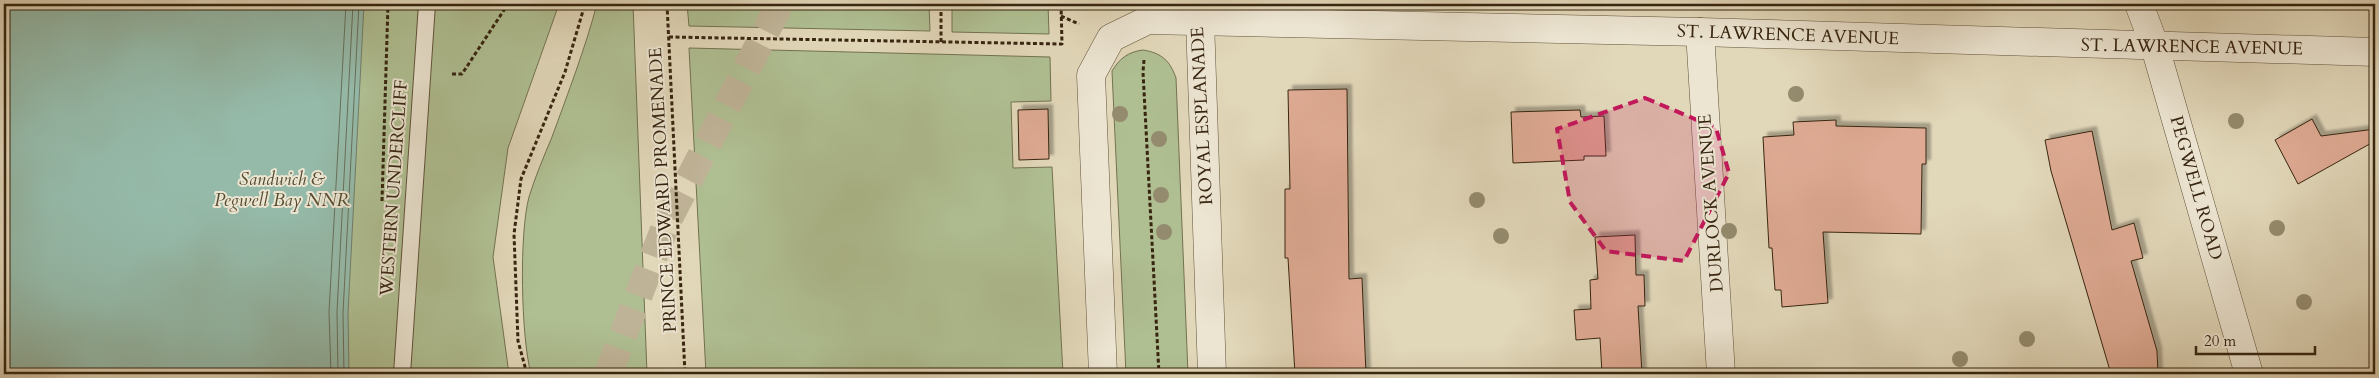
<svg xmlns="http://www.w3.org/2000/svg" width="2379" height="378" font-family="Cardo,serif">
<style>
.green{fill:#afbf92;stroke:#737251}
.water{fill:#95baa9;stroke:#6f7e6c}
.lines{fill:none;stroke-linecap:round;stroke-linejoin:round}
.shore{stroke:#66705c;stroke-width:1}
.building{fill:#deaa93;stroke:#372510;filter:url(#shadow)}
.trunk-tunnel{stroke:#bfb397;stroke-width:28;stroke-dasharray:28 14;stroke-linecap:butt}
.service-casing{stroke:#62523a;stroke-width:18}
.minor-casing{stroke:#62523a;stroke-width:29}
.tertiary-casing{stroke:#62523a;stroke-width:29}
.path{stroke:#372510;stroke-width:3;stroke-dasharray:4 2.5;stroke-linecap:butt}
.service{stroke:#ece5d2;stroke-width:16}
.minor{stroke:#ece5d2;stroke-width:28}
.tertiary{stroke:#ece5d2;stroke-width:28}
.tree{fill:#948b6e}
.marked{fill:#c2185b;fill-opacity:0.2;stroke:#c2185b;stroke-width:4;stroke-dasharray:10 6;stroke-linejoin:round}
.labels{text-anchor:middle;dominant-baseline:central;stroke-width:4;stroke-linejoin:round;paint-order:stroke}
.street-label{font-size:18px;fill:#372510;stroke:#ece5d2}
.park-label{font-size:18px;font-style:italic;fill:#554c30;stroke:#ece5d2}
</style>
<defs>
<filter id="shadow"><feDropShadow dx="4.5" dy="-4.5" stdDeviation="1" flood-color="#0004"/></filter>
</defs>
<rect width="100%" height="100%" fill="#e1d7b9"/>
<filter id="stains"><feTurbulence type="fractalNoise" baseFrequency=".004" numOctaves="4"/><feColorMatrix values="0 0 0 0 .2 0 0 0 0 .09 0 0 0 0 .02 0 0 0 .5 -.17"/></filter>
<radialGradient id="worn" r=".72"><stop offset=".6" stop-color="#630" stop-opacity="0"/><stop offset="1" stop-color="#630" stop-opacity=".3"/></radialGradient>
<!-- green -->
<g class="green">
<polygon points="4,4 559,4 508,148 493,257 509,374 68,374"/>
<path d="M597,4H633L647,374H531C521,337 519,234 529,197C535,177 544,156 552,137C568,93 585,49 597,4Z"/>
<polygon points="687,4 929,4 930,31 689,26"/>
<polygon points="952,4 1048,4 1049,34 952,32"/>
<polygon points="689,48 1050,57 1051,101 1011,102 1013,168 1052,167 1063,374 706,374"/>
<path d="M1143,50C1162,53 1170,61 1176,78L1188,374H1126L1112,71C1120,58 1128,52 1143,50Z"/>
</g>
<!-- water -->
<polygon class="water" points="4,4 364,4 348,313 349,374 4,374"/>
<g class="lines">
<!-- shore -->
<g class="shore">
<polyline points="331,374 329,312 346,4"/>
<polyline points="338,374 337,312 353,4"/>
<polyline points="344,374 343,313 359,4"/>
</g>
</g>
<!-- building -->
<g class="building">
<polygon points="1347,89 1349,279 1362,278 1366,374 1295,374 1288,258 1285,258 1285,189 1290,189 1288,90"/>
<polygon points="1048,109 1049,159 1019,160 1018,110"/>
<polygon points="1580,110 1581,117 1604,116 1606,156 1584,156 1584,160 1513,163 1511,112"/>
<polygon points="2312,119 2321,136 2375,129 2375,141 2298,184 2275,140"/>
<polygon points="1836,120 1836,126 1926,128 1926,164 1922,164 1921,234 1823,232 1828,303 1782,307 1781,290 1775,290 1772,248 1769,248 1763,137 1794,135 1793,122"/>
<polygon points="2092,131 2112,230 2134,223 2143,258 2131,261 2157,351 2158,374 2111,374 2051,171 2045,140"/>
<polygon points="1635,235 1636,275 1644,275 1645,306 1638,306 1642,374 1602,374 1600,338 1576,340 1574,310 1591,309 1590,280 1598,279 1595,237"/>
</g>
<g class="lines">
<!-- trunk-tunnel -->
<polyline class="trunk-tunnel" points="608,374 667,222 780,4"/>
<defs>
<polyline id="service" points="402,374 427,4"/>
<g id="minor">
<polyline points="1200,20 1212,374"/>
<polyline points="1700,32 1721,374"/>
<polyline points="1103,374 1091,75 1111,38 1148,20 1700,32 2375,52"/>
</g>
<polyline id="tertiary" points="2139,4 2155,47 2249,374"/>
</defs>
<!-- service casing -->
<use href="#service" class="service-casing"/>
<!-- minor casing -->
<use href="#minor" class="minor-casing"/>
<!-- tertiary casing -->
<use href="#tertiary" class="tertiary-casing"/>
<!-- path -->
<g class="path">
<polyline points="667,4 685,374"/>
<polyline points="1061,16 1079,24"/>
<polyline points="669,37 1062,44 1061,4"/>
<polyline points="941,42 941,4"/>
<polyline points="1144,60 1143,72 1159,374"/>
<polyline points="452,74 462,74 508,4"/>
<polyline points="382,201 388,4"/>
<polyline points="527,374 518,341 514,234 521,179 565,72 585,4"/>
</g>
<!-- service -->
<use href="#service" class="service"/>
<!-- minor -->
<use href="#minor" class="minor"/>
<!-- tertiary -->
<use href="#tertiary" class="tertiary"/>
</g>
<!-- trees -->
<g class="tree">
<circle cx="1796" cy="94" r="8"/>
<circle cx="1120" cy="114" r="8"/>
<circle cx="2236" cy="121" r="8"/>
<circle cx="1159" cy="139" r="8"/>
<circle cx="1161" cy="195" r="8"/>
<circle cx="1477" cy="200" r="8"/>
<circle cx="2277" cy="228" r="8"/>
<circle cx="1729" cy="231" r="8"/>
<circle cx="1164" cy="232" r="8"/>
<circle cx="1501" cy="236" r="8"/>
<circle cx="2304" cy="302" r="8"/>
<circle cx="2027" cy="339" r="8"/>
<circle cx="1960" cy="359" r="8"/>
</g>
<!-- marked area -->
<path class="marked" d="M1645,98L1716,128L1729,173L1684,261L1606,251L1570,202L1557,129Z"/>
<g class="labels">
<!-- street labels -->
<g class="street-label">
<text transform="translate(1788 35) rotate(2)">ST. LAWRENCE AVENUE</text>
<text transform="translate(2192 47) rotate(1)">ST. LAWRENCE AVENUE</text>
<text transform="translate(1202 116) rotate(-93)">ROYAL ESPLANADE</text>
<text transform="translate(394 188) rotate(-86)">WESTERN UNDERCLIFF</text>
<text transform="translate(2196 188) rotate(74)">PEGWELL ROAD</text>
<text transform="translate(663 190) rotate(-93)">PRINCE EDWARD PROMENADE</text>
<text transform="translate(1711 203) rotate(-94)">DURLOCK AVENUE</text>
</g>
<!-- park labels -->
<g class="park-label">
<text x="282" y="179">Sandwich &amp;<tspan x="282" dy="21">Pegwell Bay NNR</tspan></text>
</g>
</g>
<!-- margin -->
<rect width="2379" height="378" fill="none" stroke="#e1d7b9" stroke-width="20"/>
<rect x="5" y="5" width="2369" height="368" fill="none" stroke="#372510" stroke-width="2.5"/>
<rect x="10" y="10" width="2359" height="358" fill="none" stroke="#372510"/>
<!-- scale -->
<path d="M2196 346v8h119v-8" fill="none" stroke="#372510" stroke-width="2.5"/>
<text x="2204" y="346" font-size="15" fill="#372510" stroke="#ece5d2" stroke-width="4" paint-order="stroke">20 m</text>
<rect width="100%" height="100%" filter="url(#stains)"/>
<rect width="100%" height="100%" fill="url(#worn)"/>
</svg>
